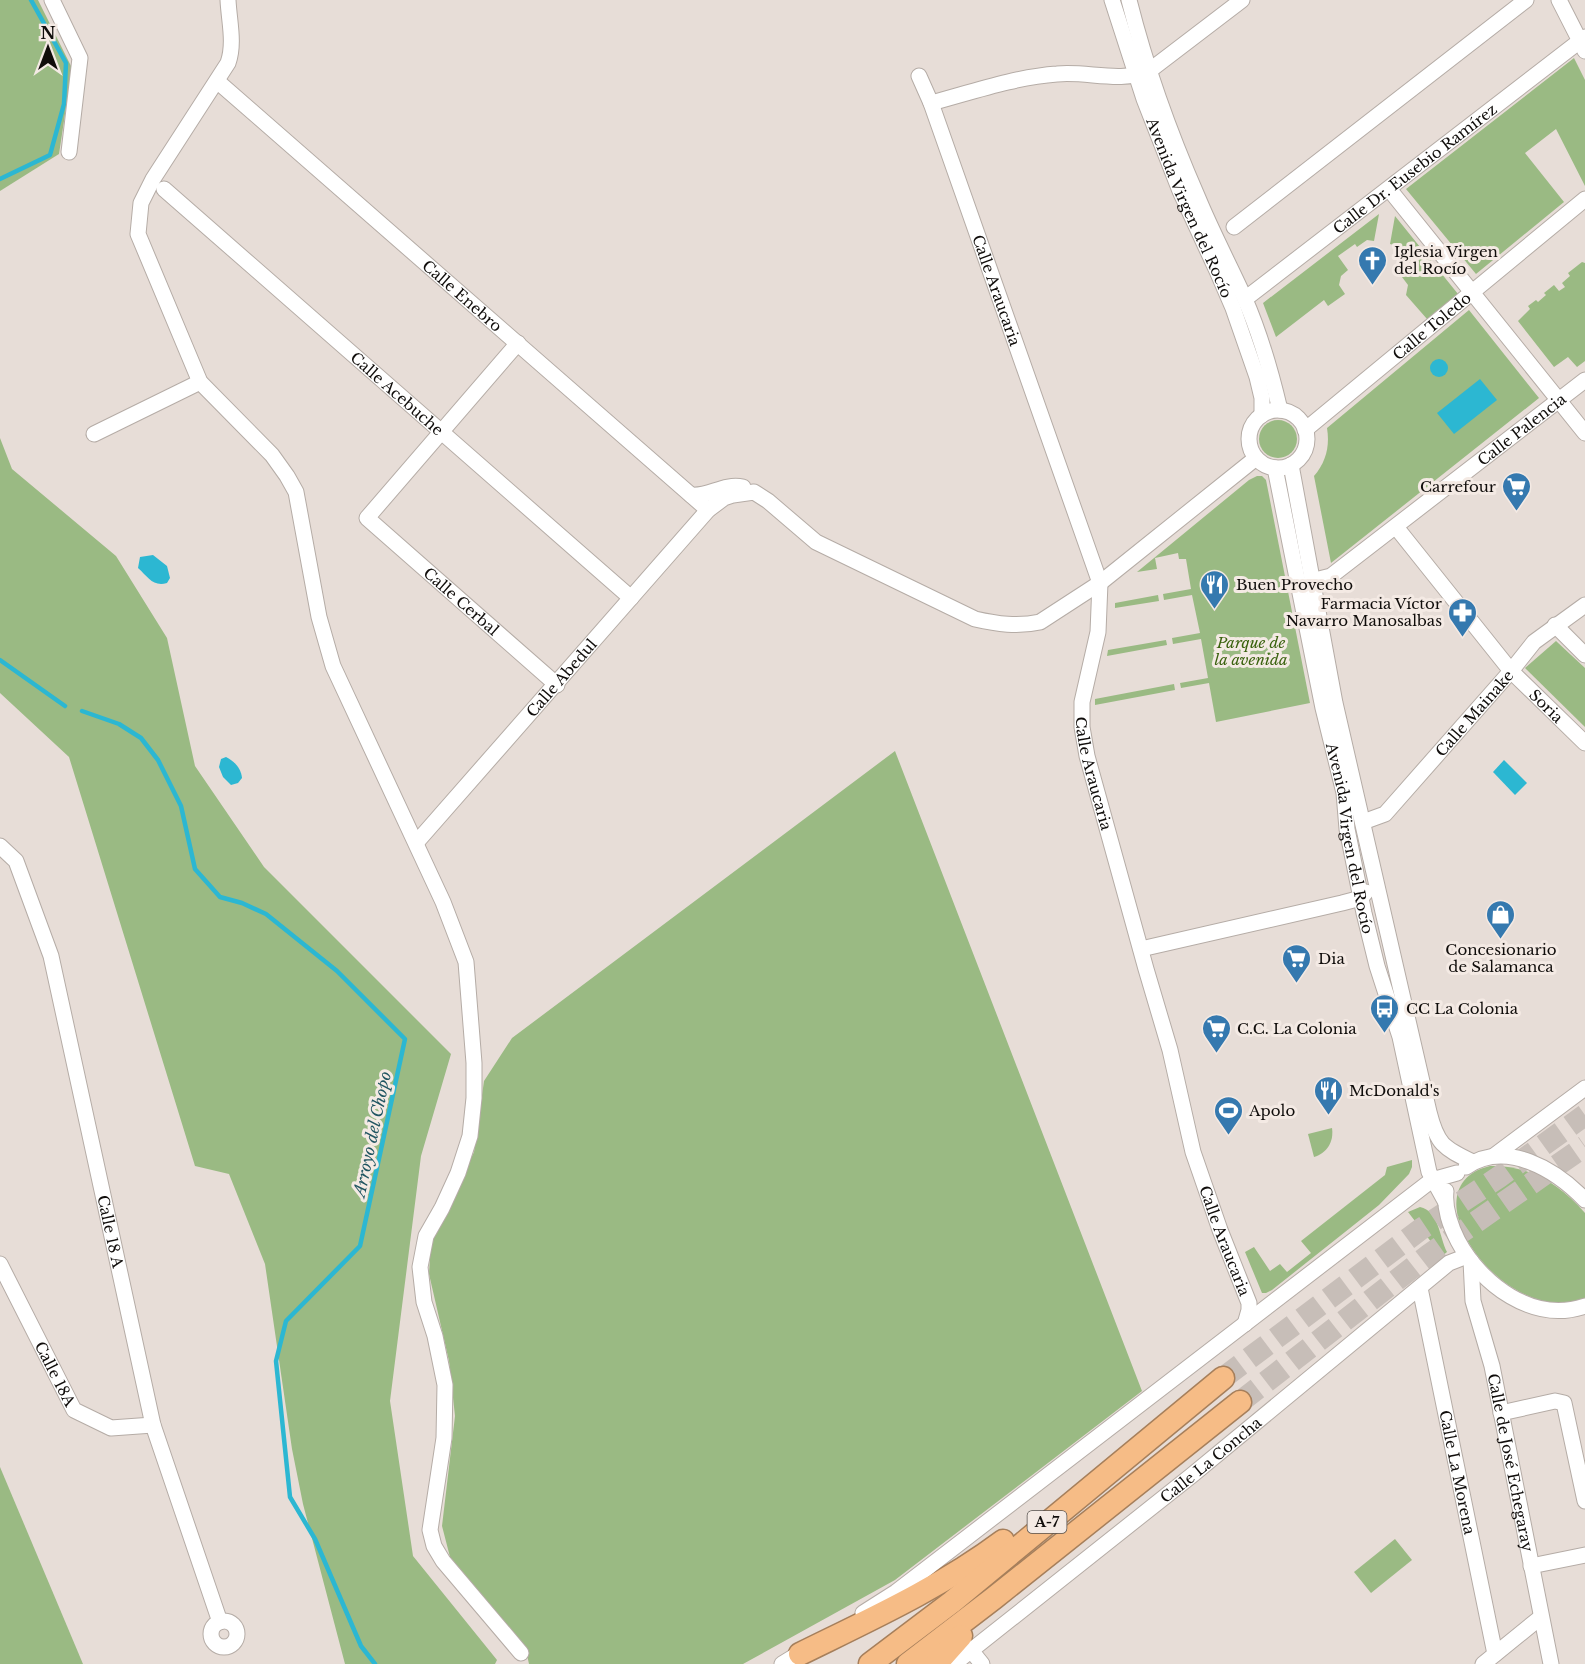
<svg xmlns="http://www.w3.org/2000/svg" width="1585" height="1664" font-family="'Libre Baskerville',serif">
<style>
.green{fill:#9aba83}
.water{fill:#2cb7d2}
.lines{fill:none;stroke-linecap:round;stroke-linejoin:round}
.stream{stroke:#2cb7d2;stroke-width:4.5}
.highway-tunnel{stroke:#c7beb8;stroke-width:22;stroke-dasharray:22 11;stroke-linecap:butt}
.minor-casing{stroke:#b5aca6;stroke-width:17}
.highway-casing{stroke:#a67f5b;stroke-width:25}
.minor{stroke:#fff;stroke-width:15}
.highway{stroke:#f6bc86;stroke-width:22}
.labels{text-anchor:middle;dominant-baseline:central;stroke-width:6;stroke-linejoin:round;paint-order:stroke}
.shield{fill:#f4eae4;stroke:#544f4c;stroke-width:1.5}
.shield-label{font-size:14px;font-weight:bold;fill:#100d0b}
.street-label{font-size:15px;fill:#100d0b;stroke:#f4eae4}
.poi-label{font-size:15px;fill:#100d0b;stroke:#f4eae4;text-anchor:start}
.park-label{font-size:15px;font-style:italic;fill:#3a620e;stroke:#f4eae4}
.water-label{font-size:16px;font-style:italic;fill:#205561;stroke:#f4eae4}
</style>
<rect width="100%" height="100%" fill="#e7ddd7"/>
<!-- green -->
<g class="green">
<polygon points="0,0 38,0 72,68 59,154 0,191"/>
<polygon points="1574,58 1585,80 1585,186 1556,129 1525,153 1564,202 1476,274 1406,189"/>
<polygon points="1379,214 1374,241 1367,240 1357,247 1355,244 1338,256 1348,270 1341,276 1339,285 1345,294 1328,306 1324,300 1276,337 1263,303"/>
<polygon points="1395,216 1458,294 1427,319 1406,295 1408,285 1402,277 1415,267 1398,246 1390,244"/>
<polygon points="1582,262 1585,263 1585,361 1577,367 1568,357 1554,367 1518,321 1530,309 1528,306 1536,300 1538,302 1546,295 1544,293 1554,285 1559,291 1565,287 1562,283 1570,276 1568,273"/>
<path d="M1469,310L1539,398L1331,563L1314,476C1326,462 1330,446 1327,428Z"/>
<circle cx="1278" cy="439" r="19"/>
<polygon points="0,438 12,469 116,556 167,638 195,766 264,867 451,1054 421,1156 390,1401 413,1556 497,1660 495,1664 345,1664 303,1504 292,1449 265,1264 229,1174 195,1166 69,757 0,693"/>
<polygon points="1257,476 1262,476 1266,480 1310,703 1216,722 1209,683 1181,688 1180,683 1208,678 1201,639 1173,644 1172,638 1200,633 1192,595 1164,600 1163,594 1191,589 1186,559 1179,559 1178,553 1155,558 1157,569 1137,572 1249,480"/>
<polygon points="1158,595 1159,601 1115,608 1115,603"/>
<polygon points="1166,640 1167,645 1107,656 1108,650"/>
<polygon points="1556,641 1585,668 1585,727 1525,668"/>
<polygon points="1174,684 1175,690 1095,705 1095,699"/>
<polygon points="895,751 1142,1391 895,1580 743,1664 529,1664 525,1646 450,1557 442,1526 455,1416 449,1361 429,1274 431,1240 474,1152 484,1081 512,1038"/>
<path d="M1332,1128C1334,1142 1327,1153 1314,1157L1308,1134Z"/>
<polygon points="1412,1160 1412,1167 1409,1174 1379,1205 1272,1290 1266,1293 1262,1293 1245,1252 1254,1247 1270,1271 1280,1264 1287,1272 1311,1253 1301,1241 1385,1175 1387,1167"/>
<path d="M1490,1166C1529,1165 1560,1184 1585,1213V1298C1508,1332 1401,1187 1490,1166Z"/>
<path d="M1420,1207C1439,1211 1439,1236 1447,1252L1442,1256L1408,1212Z"/>
<polygon points="0,1467 83,1664 0,1664"/>
<polygon points="1395,1539 1412,1560 1371,1593 1354,1572"/>
</g>
<!-- water -->
<g class="water">
<circle cx="1439" cy="368" r="9"/>
<polygon points="1480,379 1497,400 1454,434 1437,413"/>
<path d="M153,555L167,566L170,578L167,583C153,587 148,577 138,568L140,557Z"/>
<path d="M226,757C235,762 241,768 242,778L238,783L231,785L223,777L219,767L221,759Z"/>
<polygon points="1504,760 1527,783 1515,795 1493,772"/>
</g>
<g class="lines">
<!-- stream -->
<g class="stream">
<polyline points="0,179 50,155 64,104 66,63 31,0"/>
<polyline points="0,660 65,706"/>
<polyline points="82,711 119,724 141,738 158,760 181,806 195,869 220,897 242,903 266,914 337,971 405,1039 360,1246 286,1321 276,1361 290,1497 315,1539 361,1646 375,1664"/>
</g>
<!-- highway-tunnel -->
<g class="highway-tunnel">
<polyline points="1223,1378 1421,1229 1499,1177 1585,1115"/>
<polyline points="1240,1402 1430,1254 1585,1146"/>
</g>
<defs>
<g id="minor">
<polyline points="52,0 80,58 69,152"/>
<path d="M228,0C229,21 235,43 228,63L153,179L141,203L138,234L200,382L272,455L287,476L296,492L319,617L333,666L443,902L466,962L474,1063V1098L470,1136L458,1173L442,1208L426,1236L420,1267L424,1302L435,1336L445,1385L444,1438L430,1530L434,1546L443,1561L521,1653"/>
<path id="s1" d="M1112,0L1144,99L1180,191L1217,271L1233,308L1257,377L1262,398V415"/>
<path d="M1129,0C1146,68 1170,134 1198,198C1212,232 1229,264 1244,297C1260,333 1271,372 1280,410"/>
<polyline points="1559,0 1585,51"/>
<path id="s2" d="M919,76L931,103L1100,583L1098,632L1082,702V727L1087,756L1146,969L1170,1050L1193,1152L1220,1230L1249,1303V1310L1245,1324"/>
<path id="s3" d="M217,81L708,510"/>
<path d="M931,103C972,92 1015,77 1057,74C1088,71 1119,83 1149,71L1242,0"/>
<path id="s4" d="M164,189L631,598"/>
<polyline points="1389,189 1585,433"/>
<polyline points="1234,227 1526,0"/>
<path id="s5" d="M1245,299L1585,37"/>
<path id="s6" d="M518,343L367,518L557,685"/>
<circle cx="1278" cy="439" r="29"/>
<path id="s7" d="M1305,430L1585,199"/>
<polyline points="94,434 200,382"/>
<path d="M1291,465L1335,703L1429,1112C1437,1144 1443,1148 1473,1162"/>
<path id="s8" d="M1275,468L1323,708L1344,793L1347,829L1364,913L1377,966L1400,1037L1429,1172L1445,1201"/>
<path d="M691,495C709,497 723,483 743,487"/>
<path id="s9" d="M1396,527L1511,671L1585,743"/>
<path id="s10" d="M1311,581L1331,576L1585,380"/>
<polyline points="1555,625 1585,655"/>
<path id="s11" d="M1363,822L1385,814L1511,671L1534,642L1585,605"/>
<path id="s12" d="M416,843L708,510L724,498L733,495L754,492L768,501L816,542L975,619C997,624 1018,627 1040,622L1100,583L1256,458"/>
<path id="s13" d="M0,846L16,861L51,956L153,1425L220,1622"/>
<polyline points="1141,949 1342,903 1361,898 1366,892"/>
<polyline points="1495,1155 1585,1088"/>
<path d="M1466,1167C1506,1139 1556,1170 1585,1200"/>
<path d="M1446,1191C1444,1209 1450,1225 1458,1241C1481,1284 1533,1324 1585,1306"/>
<path id="s14" d="M1471,1261L1473,1301L1492,1366L1551,1664"/>
<path id="s15" d="M0,1264L74,1410L111,1428L153,1425"/>
<path id="s16" d="M1420,1288L1495,1654"/>
<polyline points="1501,1413 1555,1401 1564,1403 1585,1501"/>
<polyline points="1531,1566 1585,1555"/>
<polyline points="863,1613 896,1592 1432,1180 1457,1173"/>
<circle cx="224" cy="1634" r="13"/>
<polyline points="970,1649 982,1664"/>
<polyline points="782,1664 808,1648"/>
<path id="s17" d="M954,1664L1191,1476L1449,1263L1467,1256"/>
<polyline points="1483,1664 1541,1617"/>
</g>
<g id="highway">
<path d="M800,1654C869,1620 940,1588 1003,1541"/>
<polyline points="870,1664 952,1602 1223,1378"/>
<polyline points="908,1664 994,1598 1240,1402"/>
<polyline points="936,1664 961,1636"/>
</g>
</defs>
<!-- minor casing -->
<use href="#minor" class="minor-casing"/>
<!-- highway casing -->
<use href="#highway" class="highway-casing"/>
<!-- minor -->
<use href="#minor" class="minor"/>
<!-- highway -->
<use href="#highway" class="highway"/>
</g>
<!-- icons -->
<defs>
<symbol id="church-pin" viewBox="-11 -11 22 30"><path d="M0 17L-7.5 6A9.5 9.5 0 1 1 7.5 6Z" fill="#3579af" stroke="#f4eae4"/><path d="M-1.2-6h2.4v3.5h3.3v2.4h-3.3V6h-2.4V-.1h-3.3v-2.4h3.3Z" fill="#fff"/></symbol>
<symbol id="supermarket-pin" viewBox="-11 -11 22 30"><path d="M0 17L-7.5 6A9.5 9.5 0 1 1 7.5 6Z" fill="#3579af" stroke="#f4eae4"/><path d="M-6-5.5h2.5l.6 2H6L4.5 2H-2.5L-4.4-4H-6ZM-1.5 3.2a1.3 1.3 0 1 0 .1 0ZM3 3.2a1.3 1.3 0 1 0 .1 0Z" fill="#fff"/></symbol>
<symbol id="restaurant-pin" viewBox="-11 -11 22 30"><path d="M0 17L-7.5 6A9.5 9.5 0 1 1 7.5 6Z" fill="#3579af" stroke="#f4eae4"/><path d="M-5-6h1v4h1v-4h1v4h1v-4h1v5L-1.5 .5V6h-2V.5L-5-1ZM5-6V6H3V1.5H1.5Q1.5-4 5-6Z" fill="#fff"/></symbol>
<symbol id="pharmacy-pin" viewBox="-11 -11 22 30"><path d="M0 17L-7.5 6A9.5 9.5 0 1 1 7.5 6Z" fill="#3579af" stroke="#f4eae4"/><path d="M-2-6h4v4h4v4h-4v4h-4v-4h-4v-4h4Z" fill="#fff"/></symbol>
<symbol id="shop-pin" viewBox="-11 -11 22 30"><path d="M0 17L-7.5 6A9.5 9.5 0 1 1 7.5 6Z" fill="#3579af" stroke="#f4eae4"/><path d="M-5-2.5h2.3a2.7 3.5 0 0 1 5.4 0H5L5.5 6h-11ZM-1.5-2.5h3a1.5 2.3 0 0 0-3 0Z" fill="#fff"/></symbol>
<symbol id="bus-pin" viewBox="-11 -11 22 30"><path d="M0 17L-7.5 6A9.5 9.5 0 1 1 7.5 6Z" fill="#3579af" stroke="#f4eae4"/><path d="M-5-6H5V4H4V6H2V4H-2V6H-4V4H-5ZM-3.5-4V0h7V-4ZM-3.5 1.2v1.5H-2V1.2ZM2 1.2v1.5H3.5V1.2Z" fill="#fff"/></symbol>
<symbol id="stadium-pin" viewBox="-11 -11 22 30"><path d="M0 17L-7.5 6A9.5 9.5 0 1 1 7.5 6Z" fill="#3579af" stroke="#f4eae4"/><path d="M0-5a6.5 5 0 1 0 0 10a6.5 5 0 1 0 0-10ZM-3.5-1.8h7v3.6h-7Z" fill="#fff"/></symbol>
</defs>
<g fill-rule="evenodd">
<use href="#church-pin" x="1356" y="244" width="33" height="45"/>
<use href="#supermarket-pin" x="1500" y="470" width="33" height="45"/>
<use href="#restaurant-pin" x="1198" y="568" width="33" height="45"/>
<use href="#pharmacy-pin" x="1446" y="596" width="33" height="45"/>
<use href="#shop-pin" x="1484" y="898" width="33" height="45"/>
<use href="#supermarket-pin" x="1280" y="942" width="33" height="45"/>
<use href="#bus-pin" x="1368" y="992" width="33" height="45"/>
<use href="#supermarket-pin" x="1200" y="1012" width="33" height="45"/>
<use href="#restaurant-pin" x="1312" y="1074" width="33" height="45"/>
<use href="#stadium-pin" x="1212" y="1094" width="33" height="45"/>
</g>
<g class="labels">
<!-- shield labels -->
<rect class="shield" x="1027.5" y="1511" width="39" height="22" rx="4.5"/>
<g class="shield-label">
<text x="1047" y="1522">A-7</text>
</g>
<!-- street labels -->
<g class="street-label">
<text stroke="none"><textPath href="#s5" startOffset="214">Calle Dr. Eusebio Ramírez</textPath></text>
<text stroke="none"><textPath href="#s1" startOffset="222">Avenida Virgen del Rocío</textPath></text>
<text stroke="none"><textPath href="#s2" startOffset="228">Calle Araucaria</textPath></text>
<text stroke="none"><textPath href="#s3" startOffset="326">Calle Enebro</textPath></text>
<text stroke="none"><textPath href="#s7" startOffset="164">Calle Toledo</textPath></text>
<text stroke="none"><textPath href="#s4" startOffset="310">Calle Acebuche</textPath></text>
<text stroke="none"><textPath href="#s10" startOffset="261">Calle Palencia</textPath></text>
<text stroke="none"><textPath href="#s6" startOffset="357">Calle Cerbal</textPath></text>
<text stroke="none"><textPath href="#s12" startOffset="220">Calle Abedul</textPath></text>
<text stroke="none"><textPath href="#s9" startOffset="234">Soria</textPath></text>
<text stroke="none"><textPath href="#s11" startOffset="158">Calle Mainake</textPath></text>
<text stroke="none"><textPath href="#s2" startOffset="732">Calle Araucaria</textPath></text>
<text stroke="none"><textPath href="#s8" startOffset="378">Avenida Virgen del Rocío</textPath></text>
<text stroke="none"><textPath href="#s13" startOffset="405">Calle 18 A</textPath></text>
<text stroke="none"><textPath href="#s2" startOffset="1218">Calle Araucaria</textPath></text>
<text stroke="none"><textPath href="#s15" startOffset="123">Calle 18A</textPath></text>
<text stroke="none"><textPath href="#s17" startOffset="328">Calle La Concha</textPath></text>
<text stroke="none"><textPath href="#s14" startOffset="206">Calle de José Echegaray</textPath></text>
<text stroke="none"><textPath href="#s16" startOffset="188">Calle La Morena</textPath></text>
</g>
<!-- poi labels -->
<g class="poi-label">
<text x="1394" y="251">Iglesia Virgen<tspan x="1394" dy="17">del Rocío</tspan></text>
<text x="1496" y="486" text-anchor="end">Carrefour</text>
<text x="1236" y="584">Buen Provecho</text>
<text x="1442" y="603" text-anchor="end">Farmacia Víctor<tspan x="1442" dy="17">Navarro Manosalbas</tspan></text>
<text x="1501" y="949" text-anchor="middle">Concesionario<tspan x="1501" dy="17">de Salamanca</tspan></text>
<text x="1318" y="958">Dia</text>
<text x="1406" y="1008">CC La Colonia</text>
<text x="1237" y="1028">C.C. La Colonia</text>
<text x="1349" y="1090">McDonald's</text>
<text x="1249" y="1110">Apolo</text>
</g>
<!-- park labels -->
<g class="park-label">
<text x="1251" y="642">Parque de<tspan x="1251" dy="17">la avenida</tspan></text>
</g>
<!-- water labels -->
<g class="water-label">
<text transform="translate(372 1134) rotate(-78)">Arroyo del Chopo</text>
</g>
</g>
<!-- north arrow -->
<g transform="translate(48 48)" stroke="#f4eae4" stroke-width="4.5" paint-order="stroke">
<path d="M0-4.5L10 22L0 15L-10 22Z" fill="#100d0b"/>
<text y="-9" font-size="16" font-weight="bold" text-anchor="middle" fill="#100d0b">N</text>
</g>
</svg>
